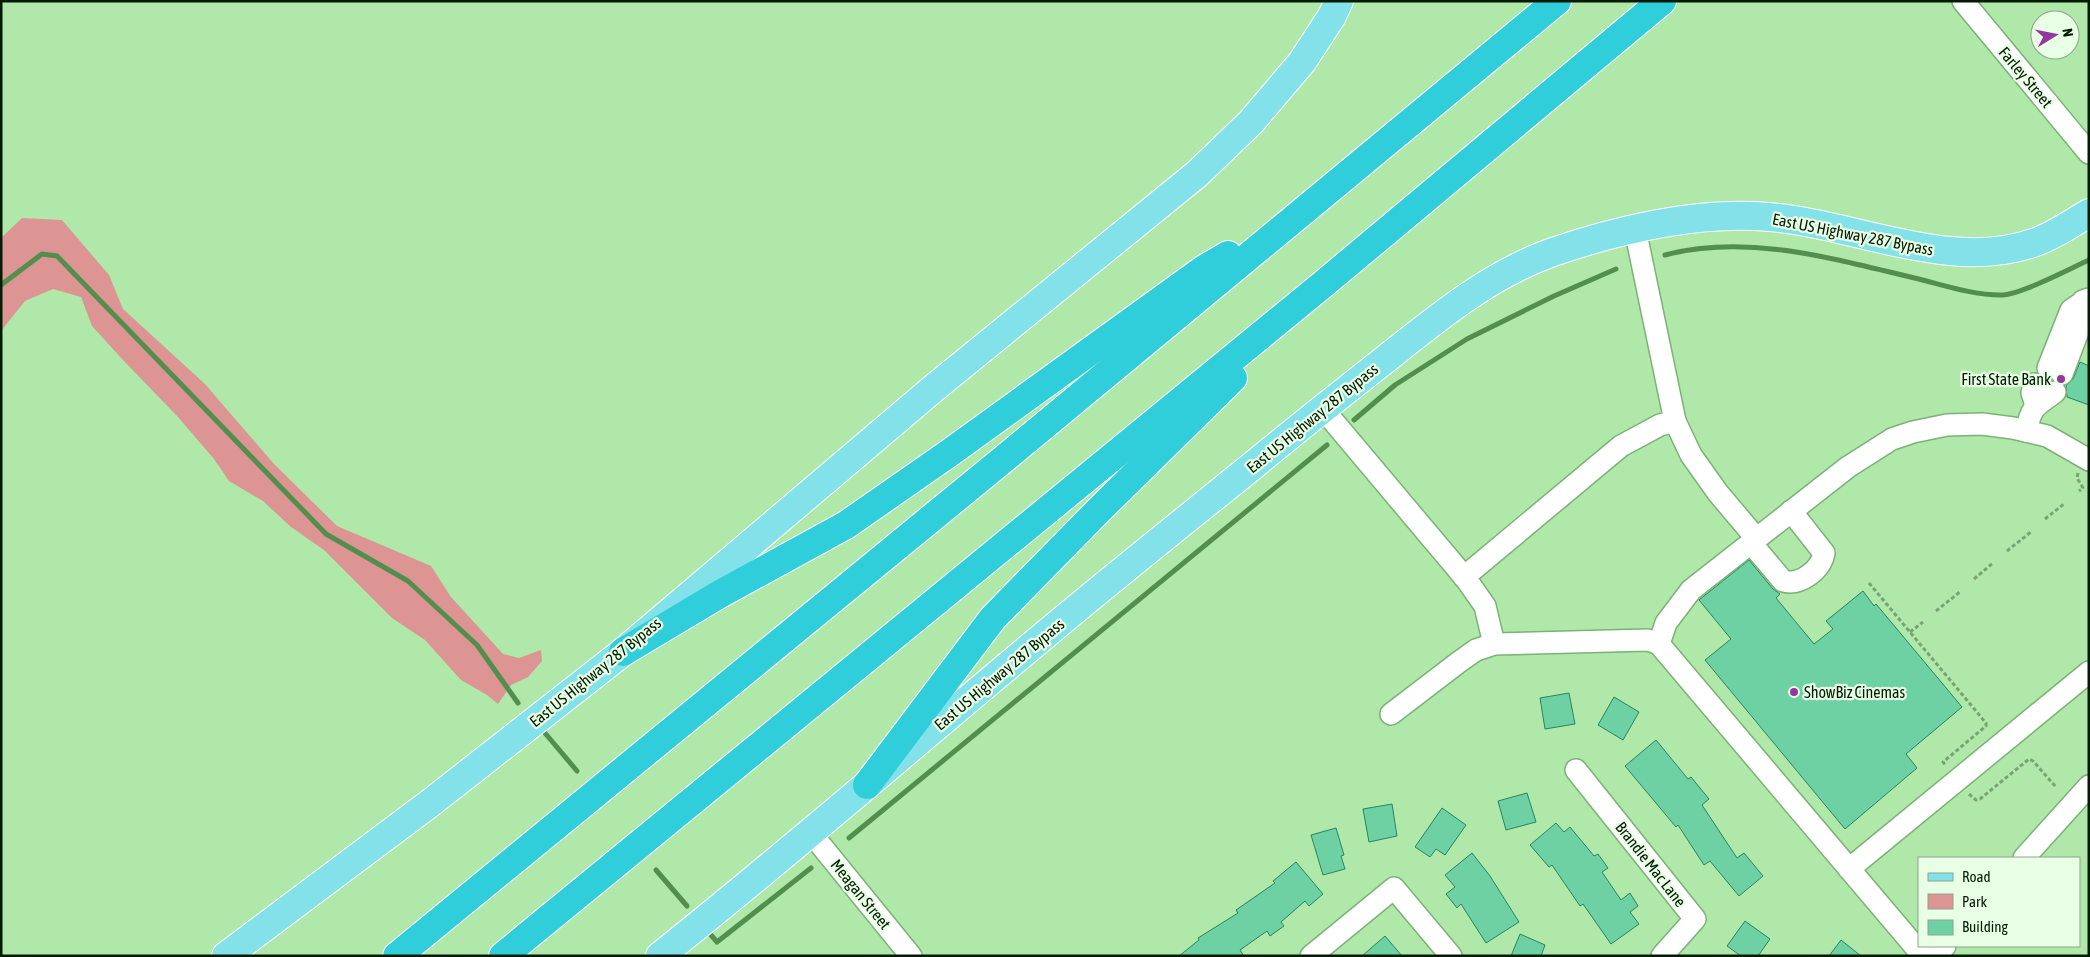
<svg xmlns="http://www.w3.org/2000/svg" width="2090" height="957" font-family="'Asap Condensed',sans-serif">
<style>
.green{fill:#dc9592}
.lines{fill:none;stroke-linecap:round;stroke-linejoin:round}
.stream{stroke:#528f4e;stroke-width:5}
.building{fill:#6ed1a4;stroke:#298460}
.minor-casing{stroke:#7bb276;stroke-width:24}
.major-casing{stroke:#fff;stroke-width:30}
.highway-casing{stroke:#fff;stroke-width:30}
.path{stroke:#77a472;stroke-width:3;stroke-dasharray:4 2.5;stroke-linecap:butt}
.minor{stroke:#fff;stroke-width:21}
.major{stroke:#83e2e9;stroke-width:28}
.highway{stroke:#30ceda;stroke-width:28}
.poi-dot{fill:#9437a1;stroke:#e8ffe5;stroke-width:2}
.labels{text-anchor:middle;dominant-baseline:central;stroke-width:4.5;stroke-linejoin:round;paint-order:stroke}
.street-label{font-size:16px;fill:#051a04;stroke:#e8ffe5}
.poi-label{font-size:16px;fill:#051a04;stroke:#e8ffe5;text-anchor:end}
</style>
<rect width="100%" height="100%" fill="#afe8a9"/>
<!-- green -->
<polygon class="green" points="22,218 62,220 109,275 123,309 205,384 274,464 337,526 431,566 451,597 503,654 519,658 541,650 542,661 528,677 511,685 498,704 487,695 461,680 425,640 392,618 324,550 291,527 263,501 229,481 214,459 178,417 123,360 92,326 81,297 53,289 25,301 1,331 1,238"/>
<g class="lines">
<!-- stream -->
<g class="stream">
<path d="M1665,255C1750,233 1837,260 1919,279C1946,286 1974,295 2001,295C2020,295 2069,269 2089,260"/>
<polyline points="1,285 42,254 57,256 326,534 408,581 477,645 518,703"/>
<polyline points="1354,420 1395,385 1467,339 1554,296 1616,269"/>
<polyline points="545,733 577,771"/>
<polyline points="849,838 1327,445"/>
<polyline points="656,870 687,906"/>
<polyline points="711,935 717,942 811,868"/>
</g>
</g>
<!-- building -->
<g class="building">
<polygon points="2080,362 2089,366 2089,405 2067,397 2066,386 2073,379"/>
<polygon points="1749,560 1773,589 1780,594 1776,598 1814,644 1833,629 1826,621 1863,591 1874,606 1876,604 1962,707 1906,754 1917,768 1845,829 1705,660 1731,639 1699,600"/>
<polygon points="1569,693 1575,724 1545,729 1540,698"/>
<polygon points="1614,697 1639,712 1623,740 1598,725"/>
<polygon points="1656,740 1688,779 1691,777 1709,799 1702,805 1737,858 1744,853 1763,876 1739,896 1710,861 1704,865 1678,825 1676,827 1625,766"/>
<polygon points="1527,793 1536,822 1506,830 1498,801"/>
<polygon points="1392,804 1397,836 1369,842 1363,809"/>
<polygon points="1442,808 1466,825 1445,855 1436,849 1430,857 1415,847"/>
<polygon points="1556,823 1564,832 1570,827 1594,856 1598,854 1608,868 1602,872 1621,900 1630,893 1638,906 1630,912 1639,924 1611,944 1583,904 1580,906 1552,865 1549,867 1530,845"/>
<polygon points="1336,828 1344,855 1341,856 1345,869 1323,875 1311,835"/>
<polygon points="1472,853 1490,876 1519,922 1486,943 1461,904 1457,908 1446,894 1455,887 1445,875"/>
<polygon points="1296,862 1323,894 1309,906 1305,901 1281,922 1284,926 1270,936 1267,931 1240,950 1244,956 1179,956 1199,940 1198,938 1238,913 1236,910 1275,883 1273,881"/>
<polygon points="1745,921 1770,939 1758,956 1741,956 1727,946"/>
<polygon points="1520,934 1545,945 1541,956 1511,956"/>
<polygon points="1385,936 1402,956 1362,956"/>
<polygon points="1841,940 1861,956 1829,956"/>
</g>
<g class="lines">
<defs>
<g id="minor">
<polyline points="1963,1 2089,153"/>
<polyline points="1635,229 1675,421 1691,455 1718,493 1756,538"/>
<polyline points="2048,368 2071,310 2083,302"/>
<polyline points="2062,374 2082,321 2083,301 2089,299"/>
<polyline points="2034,384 2032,393 2036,405"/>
<polyline points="1323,409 1466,579 1485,606 1494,644 1648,640 1659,644 1923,956"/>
<path d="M2026,431C2032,405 2035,407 2055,392"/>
<path d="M1751,543L1783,581C1800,586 1821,570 1824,553L1791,511"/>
<polyline points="1464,577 1621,446 1660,425 1675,421"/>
<polyline points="1659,644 1666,623 1691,590 1848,467 1892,439 1913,432 1947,425 1982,424 2013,428 2047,436 2089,460"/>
<polyline points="1391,714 1459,662 1476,650 1494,644"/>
<polyline points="1576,770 1695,919 1662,956"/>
<polyline points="811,833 911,956"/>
<polyline points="2024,858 2089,786"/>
<polyline points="1849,869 2089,672"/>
<polyline points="1311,956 1394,888 1451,956"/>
<polyline points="1936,956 1945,946"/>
</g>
<g id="major">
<polyline points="226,956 429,804 623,652 934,388 1197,174 1251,122 1302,62 1332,16 1339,1"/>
<path d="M660,956C793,850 921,738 1052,629C1119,573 1188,518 1256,463C1297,429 1340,395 1382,362C1435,320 1488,275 1553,252C1621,229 1697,211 1769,217C1857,224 1950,273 2036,242C2055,235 2072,223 2089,213"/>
</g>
<g id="highway">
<polyline points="623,652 720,594 846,525 948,454 1204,269 1228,255"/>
<polyline points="867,785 993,618 1099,510 1233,378"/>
<polyline points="397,956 1011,453 1557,1"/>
<polyline points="503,956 1321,286 1662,1"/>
</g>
</defs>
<!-- minor casing -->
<use href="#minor" class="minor-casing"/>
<!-- major casing -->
<use href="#major" class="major-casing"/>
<!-- highway casing -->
<use href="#highway" class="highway-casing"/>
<!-- path -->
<g class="path">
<polyline points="2078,473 2077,478 2083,488 2079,491"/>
<polyline points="2045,519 2065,503"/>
<polyline points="2007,551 2032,531"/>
<polyline points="1974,579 1993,563"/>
<polyline points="1869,583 1986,723 1986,726 1943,762 1946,766"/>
<polyline points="1936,611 1961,591"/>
<polyline points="1910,632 1923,622"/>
<polyline points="1969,794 1976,800 1980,799 2029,759 2033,761 2056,787"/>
</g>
<!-- minor -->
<use href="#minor" class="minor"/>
<!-- major -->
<use href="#major" class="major"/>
<!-- highway -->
<use href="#highway" class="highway"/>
</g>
<!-- markers -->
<g class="poi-dot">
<circle cx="2061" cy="379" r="5"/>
<circle cx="1794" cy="692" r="5"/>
</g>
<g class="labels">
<!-- street labels -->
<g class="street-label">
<text transform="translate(2026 77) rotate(50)">Farley Street</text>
<text transform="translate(1853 234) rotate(11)">East US Highway 287 Bypass</text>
<text transform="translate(1312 418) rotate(-39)">East US Highway 287 Bypass</text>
<text transform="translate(595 672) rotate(-39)">East US Highway 287 Bypass</text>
<text transform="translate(999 674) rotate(-40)">East US Highway 287 Bypass</text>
<text transform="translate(1651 864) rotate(52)">Brandie Mac Lane</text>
<text transform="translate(861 894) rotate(51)">Meagan Street</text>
</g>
<!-- poi labels -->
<g class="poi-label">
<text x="2051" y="379">First State Bank</text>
<text x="1804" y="692" text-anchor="start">ShowBiz Cinemas</text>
</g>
</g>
<!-- border -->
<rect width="2090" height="957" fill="none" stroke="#051a04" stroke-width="5"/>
<!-- legend -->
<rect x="1918" y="857" width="162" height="90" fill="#e8ffe5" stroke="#8da38b"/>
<rect x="1928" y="873" width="25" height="8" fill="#83e2e9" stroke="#8da38b"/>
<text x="1962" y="882" font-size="15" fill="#051a04">Road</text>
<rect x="1928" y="894" width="25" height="15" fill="#dc9592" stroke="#8da38b"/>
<text x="1962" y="907" font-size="15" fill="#051a04">Park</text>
<rect x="1928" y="920" width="25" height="15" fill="#6ed1a4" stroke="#8da38b"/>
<text x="1962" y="932" font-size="15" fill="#051a04">Building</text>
<!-- north arrow -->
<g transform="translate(2055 35) rotate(80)"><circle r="24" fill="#e8ffe5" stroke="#8da38b"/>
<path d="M0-4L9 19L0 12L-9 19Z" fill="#9437a1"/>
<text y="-8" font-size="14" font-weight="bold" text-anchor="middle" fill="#051a04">N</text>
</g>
</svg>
